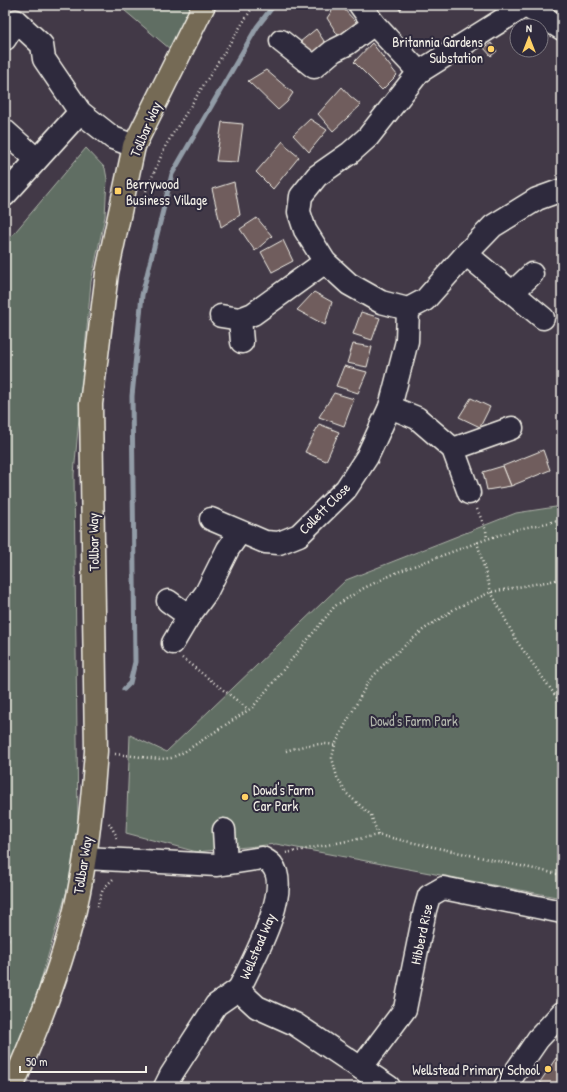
<svg xmlns="http://www.w3.org/2000/svg" width="567" height="1092" font-family="'Patrick Hand',sans-serif">
<style>
.green{fill:#616e63;stroke:#aab0a6}
.lines{fill:none;stroke-linecap:round;stroke-linejoin:round}
.stream{stroke:#929ca7;stroke-width:5}
.building{fill:#705d5d;stroke:#f4f1e8}
.minor-casing{stroke:#f4f1e8;stroke-width:25}
.major-casing{stroke:#f4f1e8;stroke-width:25}
.path{stroke:#f4f1e8;stroke-width:2.5;stroke-dasharray:1 3;stroke-linecap:butt}
.minor{stroke:#2f2a3d;stroke-width:22}
.major{stroke:#756a55;stroke-width:22}
.poi-dot{fill:#ffd166;stroke:#2f2a3d;stroke-width:1.5}
.labels{text-anchor:middle;dominant-baseline:central;stroke-width:4;stroke-linejoin:round;paint-order:stroke}
.poi-label{font-size:14px;fill:#f4f1e8;stroke:#2f2a3d;text-anchor:end}
.street-label{font-size:14px;fill:#f4f1e8;stroke:#2f2a3d}
.park-label{font-size:14px;fill:#b2b6ac;stroke:#2f2a3d}
</style>
<rect width="100%" height="100%" fill="#423947"/>
<filter id="ink" filterUnits="userSpaceOnUse"><feTurbulence type="fractalNoise" baseFrequency=".025" numOctaves="2"/><feDisplacementMap in="SourceGraphic" scale="8" xChannelSelector="R" yChannelSelector="G"/><feConvolveMatrix kernelMatrix="1 2 1 2 8 2 1 2 1" color-interpolation-filters="sRGB"/></filter>
<g filter="url(#ink)">
<!-- green -->
<g class="green">
<polygon points="118,5 192,5 170,49"/>
<polygon points="86,148 105,168 107,179 105,216 91,282 74,474 78,824 70,880 33,1007 18,1047 5,1076 5,244"/>
<polygon points="562,506 562,898 276,844 197,852 126,833 130,735 166,752 346,580 516,513"/>
</g>
<g class="lines">
<!-- stream -->
<g class="stream">
<polyline points="124,689 130,683 135,662 132,396 142,295 172,174 257,27 274,5"/>
<polyline points="5,942 7,939"/>
</g>
</g>
<!-- building -->
<g class="building">
<polygon points="336,5 340,5 357,23 339,37 327,18"/>
<polygon points="395,5 405,5 400,10"/>
<polygon points="316,29 326,44 313,58 300,42"/>
<polygon points="372,43 397,75 382,90 354,62"/>
<polygon points="491,43 497,51 491,56 484,48"/>
<polygon points="266,70 293,93 287,102 278,110 248,81"/>
<polygon points="342,87 350,96 361,105 333,131 318,114"/>
<polygon points="310,119 327,130 309,152 293,135"/>
<polygon points="222,122 243,124 238,162 216,161"/>
<polygon points="283,141 288,148 299,157 273,189 256,172"/>
<polygon points="5,163 17,173 5,187"/>
<polygon points="234,182 240,215 221,227 212,189"/>
<polygon points="257,218 272,236 255,251 240,229"/>
<polygon points="283,240 293,261 272,272 261,252"/>
<polygon points="314,292 332,302 325,325 297,310"/>
<polygon points="361,312 380,318 372,340 353,334"/>
<polygon points="353,344 372,347 367,367 347,363"/>
<polygon points="344,366 367,372 358,393 336,386"/>
<polygon points="334,393 354,399 344,426 319,417"/>
<polygon points="471,398 490,407 480,427 459,417"/>
<polygon points="319,424 339,432 326,461 305,452"/>
<polygon points="543,450 550,470 511,486 503,466"/>
<polygon points="503,466 511,486 487,490 483,472"/>
<polygon points="556,1058 562,1063 562,1087 548,1087 540,1082"/>
</g>
<g class="lines">
<defs>
<g id="minor">
<polyline points="360,5 374,24 419,72"/>
<polyline points="526,5 419,72 368,137 350,153 317,176 301,196 299,212 305,230 325,262 349,284 381,302 408,309 425,300 466,254 493,226 537,199 562,190"/>
<polyline points="526,6 562,29"/>
<polyline points="5,39 16,21 42,45 44,59 80,112 113,138 134,146"/>
<polyline points="281,41 314,67 333,51 347,44 374,24"/>
<polyline points="5,131 36,159"/>
<polyline points="5,195 80,112"/>
<polyline points="466,254 543,318"/>
<polyline points="513,292 532,274"/>
<polyline points="221,316 240,319 253,314 325,262"/>
<polyline points="240,319 242,342"/>
<polyline points="390,407 417,418 453,449 469,493"/>
<polyline points="453,449 512,428"/>
<polyline points="211,519 265,542 279,543 299,535 346,489 367,457 390,407 407,341 408,309"/>
<polyline points="168,601 189,616"/>
<polyline points="173,643 189,616 206,593 228,549 240,532"/>
<polyline points="224,830 226,863"/>
<path d="M85,858L217,865L262,858C265,860 270,862 272,865C293,890 251,964 239,989L244,995L257,1007L295,1024L389,1087"/>
<polyline points="361,1068 405,1009 425,910 429,896 443,888 562,912"/>
<polyline points="165,1087 171,1075 216,1005 239,989"/>
<polyline points="505,1087 538,1039 562,1013"/>
</g>
<path id="major" d="M12,1087C37,1030 60,972 75,910C87,858 92,805 96,751L91,404L107,273L134,146L204,5"/>
</defs>
<!-- minor casing -->
<use href="#minor" class="minor-casing"/>
<!-- major casing -->
<use href="#major" class="major-casing"/>
<!-- path -->
<g class="path">
<polyline points="146,191 166,145 254,5"/>
<polyline points="477,509 486,530 487,539"/>
<polyline points="477,542 491,592 516,640 562,705"/>
<polyline points="182,658 248,709"/>
<path d="M286,751C301,746 319,742 335,745"/>
<polyline points="115,754 160,759 171,758 184,752 253,707 335,606 364,588 400,571 487,539 518,529 562,520"/>
<polyline points="109,823 116,835 117,841"/>
<polyline points="378,835 371,815 346,793 337,777 332,758 335,745 340,735 368,682 387,661 423,630 456,608 491,592 562,579"/>
<polyline points="286,853 378,835 562,875"/>
<polyline points="97,907 103,889 113,879"/>
</g>
<!-- minor -->
<use href="#minor" class="minor"/>
<!-- major -->
<use href="#major" class="major"/>
</g>
</g>
<!-- markers -->
<g class="poi-dot">
<circle cx="491" cy="49" r="4"/>
<rect x="114" y="187" width="8" height="8" rx="2"/>
<circle cx="245" cy="797" r="4"/>
<circle cx="548" cy="1069" r="4"/>
</g>
<g class="labels">
<!-- poi labels -->
<g class="poi-label">
<text x="483" y="41">Britannia Gardens<tspan x="483" dy="16">Substation</tspan></text>
<text x="126" y="183" text-anchor="start">Berrywood<tspan x="126" dy="16">Business Village</tspan></text>
<text x="253" y="789" text-anchor="start">Dowd's Farm<tspan x="253" dy="16">Car Park</tspan></text>
<text x="540" y="1069">Wellstead Primary School</text>
</g>
<!-- street labels -->
<g class="street-label">
<text transform="translate(145 129) rotate(-67)">Tollbar Way</text>
<text transform="translate(324 508) rotate(-45)">Collett Close</text>
<text transform="translate(93 542) rotate(-91)">Tollbar Way</text>
<text transform="translate(82 865) rotate(-81)">Tollbar Way</text>
<text transform="translate(421 934) rotate(-78)">Hibberd Rise</text>
<text transform="translate(257 946) rotate(-67)">Wellstead Way</text>
</g>
<!-- park labels -->
<g class="park-label">
<text x="414" y="720">Dowd's Farm Park</text>
</g>
</g>
<!-- margin -->
<rect width="567" height="1092" fill="none" stroke="#2f2a3d" stroke-width="20"/>
<rect x="10" y="10" width="547" height="1072" fill="none" stroke="#f4f1e8" stroke-width="1.5" filter="url(#ink)"/>
<!-- north arrow -->
<g transform="translate(529 38)"><circle r="19" fill="#2f2a3d" stroke="#7e7a81"/>
<path d="M0-3L7 15L0 10L-7 15Z" fill="#ffd166"/>
<text y="-6" font-size="11" font-weight="bold" text-anchor="middle" fill="#f4f1e8">N</text>
</g>
<!-- scale -->
<path d="M20 1066v6h126v-6" fill="none" stroke="#f4f1e8" stroke-width="2"/>
<text x="26" y="1066" font-size="12" fill="#f4f1e8" stroke="#2f2a3d" stroke-width="3" paint-order="stroke">50 m</text>
</svg>
